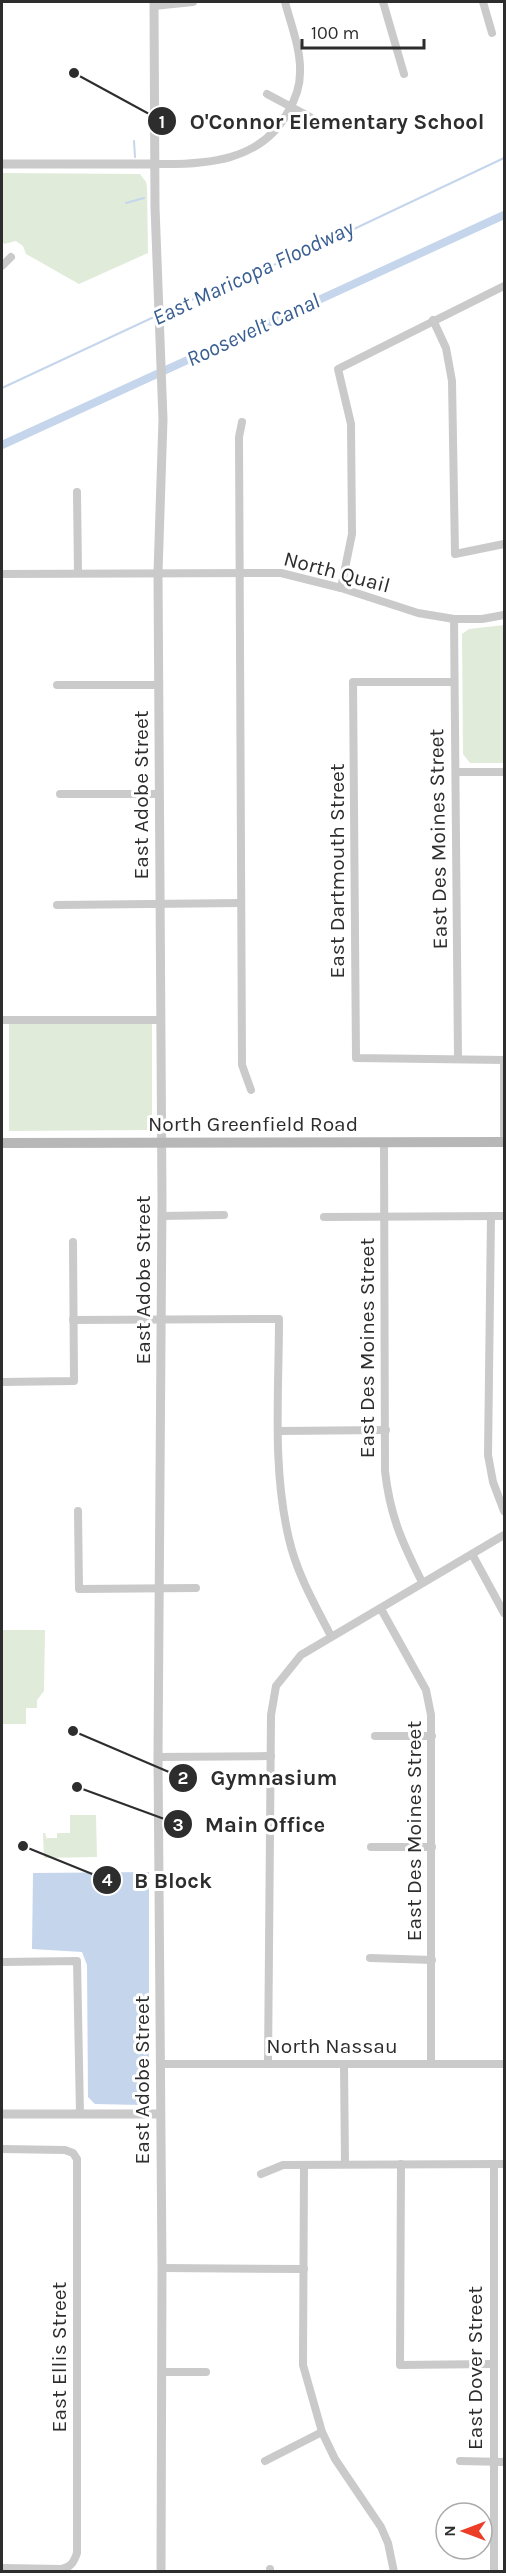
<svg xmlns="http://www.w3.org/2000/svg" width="506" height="2573" font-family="Karla,sans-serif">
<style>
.green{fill:#e0ebda}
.water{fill:#c5d6ec}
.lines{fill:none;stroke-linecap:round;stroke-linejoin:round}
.stream{stroke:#c5d6ec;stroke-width:2}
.canal{stroke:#c5d6ec;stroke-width:8}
.minor{stroke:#cacaca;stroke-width:8}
.tertiary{stroke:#cacaca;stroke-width:9}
.secondary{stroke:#b7b7b7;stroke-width:10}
.labels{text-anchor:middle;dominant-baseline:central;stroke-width:6;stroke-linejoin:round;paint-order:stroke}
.street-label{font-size:21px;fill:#2d2d2d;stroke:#fff}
.water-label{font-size:22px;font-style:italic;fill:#385e92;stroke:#fff}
.leader{fill:none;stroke:#2d2d2d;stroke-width:2}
.callout-dot{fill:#2d2d2d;stroke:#fff;stroke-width:2}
.mark-label{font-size:18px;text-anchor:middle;font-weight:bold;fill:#fff}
.callout-label{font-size:22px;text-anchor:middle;font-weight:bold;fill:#2d2d2d;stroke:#fff;stroke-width:6;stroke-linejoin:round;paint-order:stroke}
</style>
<rect width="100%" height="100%" fill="#fff"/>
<!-- green -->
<g class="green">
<polygon points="2,173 140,174 146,182 147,187 148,253 79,284 26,254 23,246 16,241 4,244 2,240"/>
<polygon points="504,625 504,763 470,763 463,754 462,634 469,629"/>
<polygon points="152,1021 152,1119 147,1130 9,1131 9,1022"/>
<polygon points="2,1630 45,1630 44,1691 37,1700 37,1708 26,1708 26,1724 2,1724"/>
<polygon points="70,1815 96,1815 97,1857 44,1858 43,1833 45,1833 47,1840 47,1838 57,1838 57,1833 70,1833"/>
</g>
<!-- water -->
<polygon class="water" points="149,1872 149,2098 142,2105 95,2104 88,2097 87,1965 82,1952 32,1949 33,1873"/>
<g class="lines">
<!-- stream -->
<g class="stream">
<polyline points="134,141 135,157"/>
<polyline points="126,203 144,198"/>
<polyline points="161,313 318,246 504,158"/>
<polyline points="2,388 156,316"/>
</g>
<!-- canal -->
<polyline class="canal" points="2,445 504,215"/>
<!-- minor -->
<g class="minor">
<polyline points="383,2 404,74"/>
<polyline points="483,2 492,33"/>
<polyline points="154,6 193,2"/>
<polyline points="267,94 310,117"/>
<path d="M155,164C205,165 261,162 288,112C295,100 300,87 300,73C301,49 291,25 285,2"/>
<polyline points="2,266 11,257"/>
<polyline points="433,320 446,348 452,381 455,554 504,544"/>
<polyline points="242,422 239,437 242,1065 251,1090"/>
<polyline points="77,492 78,573"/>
<polyline points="2,574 281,573 341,588 418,613 454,619 482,619 504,615"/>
<polyline points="341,588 352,534 351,424 338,369 504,286"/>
<polyline points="454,619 458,1059"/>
<polyline points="454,682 353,682 356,1058 504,1060 504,1142"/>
<polyline points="57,685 158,685"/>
<polyline points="456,772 504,772"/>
<polyline points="60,794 159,794"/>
<polyline points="57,905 241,903"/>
<polyline points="2,1020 160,1020"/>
<path d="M384,1143L385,1471C390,1516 402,1542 422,1582"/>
<polyline points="162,1216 224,1215"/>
<polyline points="491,1216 488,1455 493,1482 504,1511"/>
<polyline points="324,1217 504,1216"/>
<path d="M73,1320L279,1319C279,1392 272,1468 289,1539C297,1574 315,1605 331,1636"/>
<polyline points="2,1382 74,1381 73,1242"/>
<polyline points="279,1431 386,1430"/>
<polyline points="78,1511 79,1589 196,1588"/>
<polyline points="472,1554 504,1613"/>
<polyline points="381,1609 426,1690 431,1715 431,2064"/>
<polyline points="375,1736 432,1736"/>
<polyline points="158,1757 271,1756"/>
<polyline points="371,1847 432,1847"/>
<polyline points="370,1958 432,1960"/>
<polyline points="2,1962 77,1961 80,2114"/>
<polyline points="160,2064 504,2064"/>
<polyline points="268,2064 271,1715 276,1686 301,1655 504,1535"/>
<polyline points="344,2064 345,2164"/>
<path d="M2,2149L65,2150L73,2153L77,2159V2553C74,2562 71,2567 62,2569L2,2568"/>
<polyline points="401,2164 400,2365 492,2364"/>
<polyline points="494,2164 494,2572"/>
<polyline points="304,2165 303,2365 322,2432 335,2459 381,2527 388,2543 394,2572"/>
<polyline points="261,2174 283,2165 504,2164"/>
<polyline points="162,2268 304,2269"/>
<polyline points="162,2372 206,2372"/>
<polyline points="265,2461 322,2432"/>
<polyline points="460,2461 504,2462"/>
<polyline points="270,2569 270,2572"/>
</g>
<!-- tertiary -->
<g class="tertiary">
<polyline points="154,2 155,207 163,419 158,573 162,1201 158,1757 162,2268 161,2572"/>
<polyline points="2,164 155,164"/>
<polyline points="2,2114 160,2114"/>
</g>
<!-- secondary -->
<polyline class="secondary" points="2,1143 504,1142"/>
</g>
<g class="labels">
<!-- street labels -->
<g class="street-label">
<text transform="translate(337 572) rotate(15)">North Quail</text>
<text transform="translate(141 795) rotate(-90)">East Adobe Street</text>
<text transform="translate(438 839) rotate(-91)">East Des Moines Street</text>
<text transform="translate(337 871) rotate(-90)">East Dartmouth Street</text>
<text x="253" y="1124">North Greenfield Road</text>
<text transform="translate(143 1280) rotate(-90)">East Adobe Street</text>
<text transform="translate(367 1348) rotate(-90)">East Des Moines Street</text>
<text transform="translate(414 1831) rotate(-90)">East Des Moines Street</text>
<text x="332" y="2046">North Nassau</text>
<text transform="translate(142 2080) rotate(-90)">East Adobe Street</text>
<text transform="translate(59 2357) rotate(-90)">East Ellis Street</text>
<text transform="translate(475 2368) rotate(-90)">East Dover Street</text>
</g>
<!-- water labels -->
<g class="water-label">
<text transform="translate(253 273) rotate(-25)">East Maricopa Floodway</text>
<text transform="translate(253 330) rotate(-25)">Roosevelt Canal</text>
</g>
</g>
<!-- callouts -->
<path class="leader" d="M74 73L162 121M73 1731L183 1778M77 1787L178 1824M23 1846L107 1880"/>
<g class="callout-dot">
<circle cx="74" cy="73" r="6"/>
<circle cx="73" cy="1731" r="6"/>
<circle cx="77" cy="1787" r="6"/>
<circle cx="23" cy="1846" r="6"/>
<circle cx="162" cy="121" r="15"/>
<circle cx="183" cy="1778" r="15"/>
<circle cx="178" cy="1824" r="15"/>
<circle cx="107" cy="1880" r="15"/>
</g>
<g class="mark-label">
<text x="162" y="128">1</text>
<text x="183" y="1784">2</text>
<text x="178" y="1831">3</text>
<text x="107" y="1886">4</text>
</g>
<g class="callout-label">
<text x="337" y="129">O'Connor Elementary School</text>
<text x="274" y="1785">Gymnasium</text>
<text x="265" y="1832">Main Office</text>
<text x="173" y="1888">B Block</text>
</g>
<!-- border -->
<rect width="506" height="2573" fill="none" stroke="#2d2d2d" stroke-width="6"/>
<!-- north arrow -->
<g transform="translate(464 2531) rotate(270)"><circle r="28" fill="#ffffff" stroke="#ababab" stroke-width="1.5"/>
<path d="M0-4.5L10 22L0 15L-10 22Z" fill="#ec3d27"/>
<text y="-9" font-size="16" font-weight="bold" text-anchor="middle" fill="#2d2d2d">N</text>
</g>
<!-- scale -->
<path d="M302 39v9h122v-9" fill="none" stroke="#2d2d2d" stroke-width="3"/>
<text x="311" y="39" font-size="18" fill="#2d2d2d" stroke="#ffffff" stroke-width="4.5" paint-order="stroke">100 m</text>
</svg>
